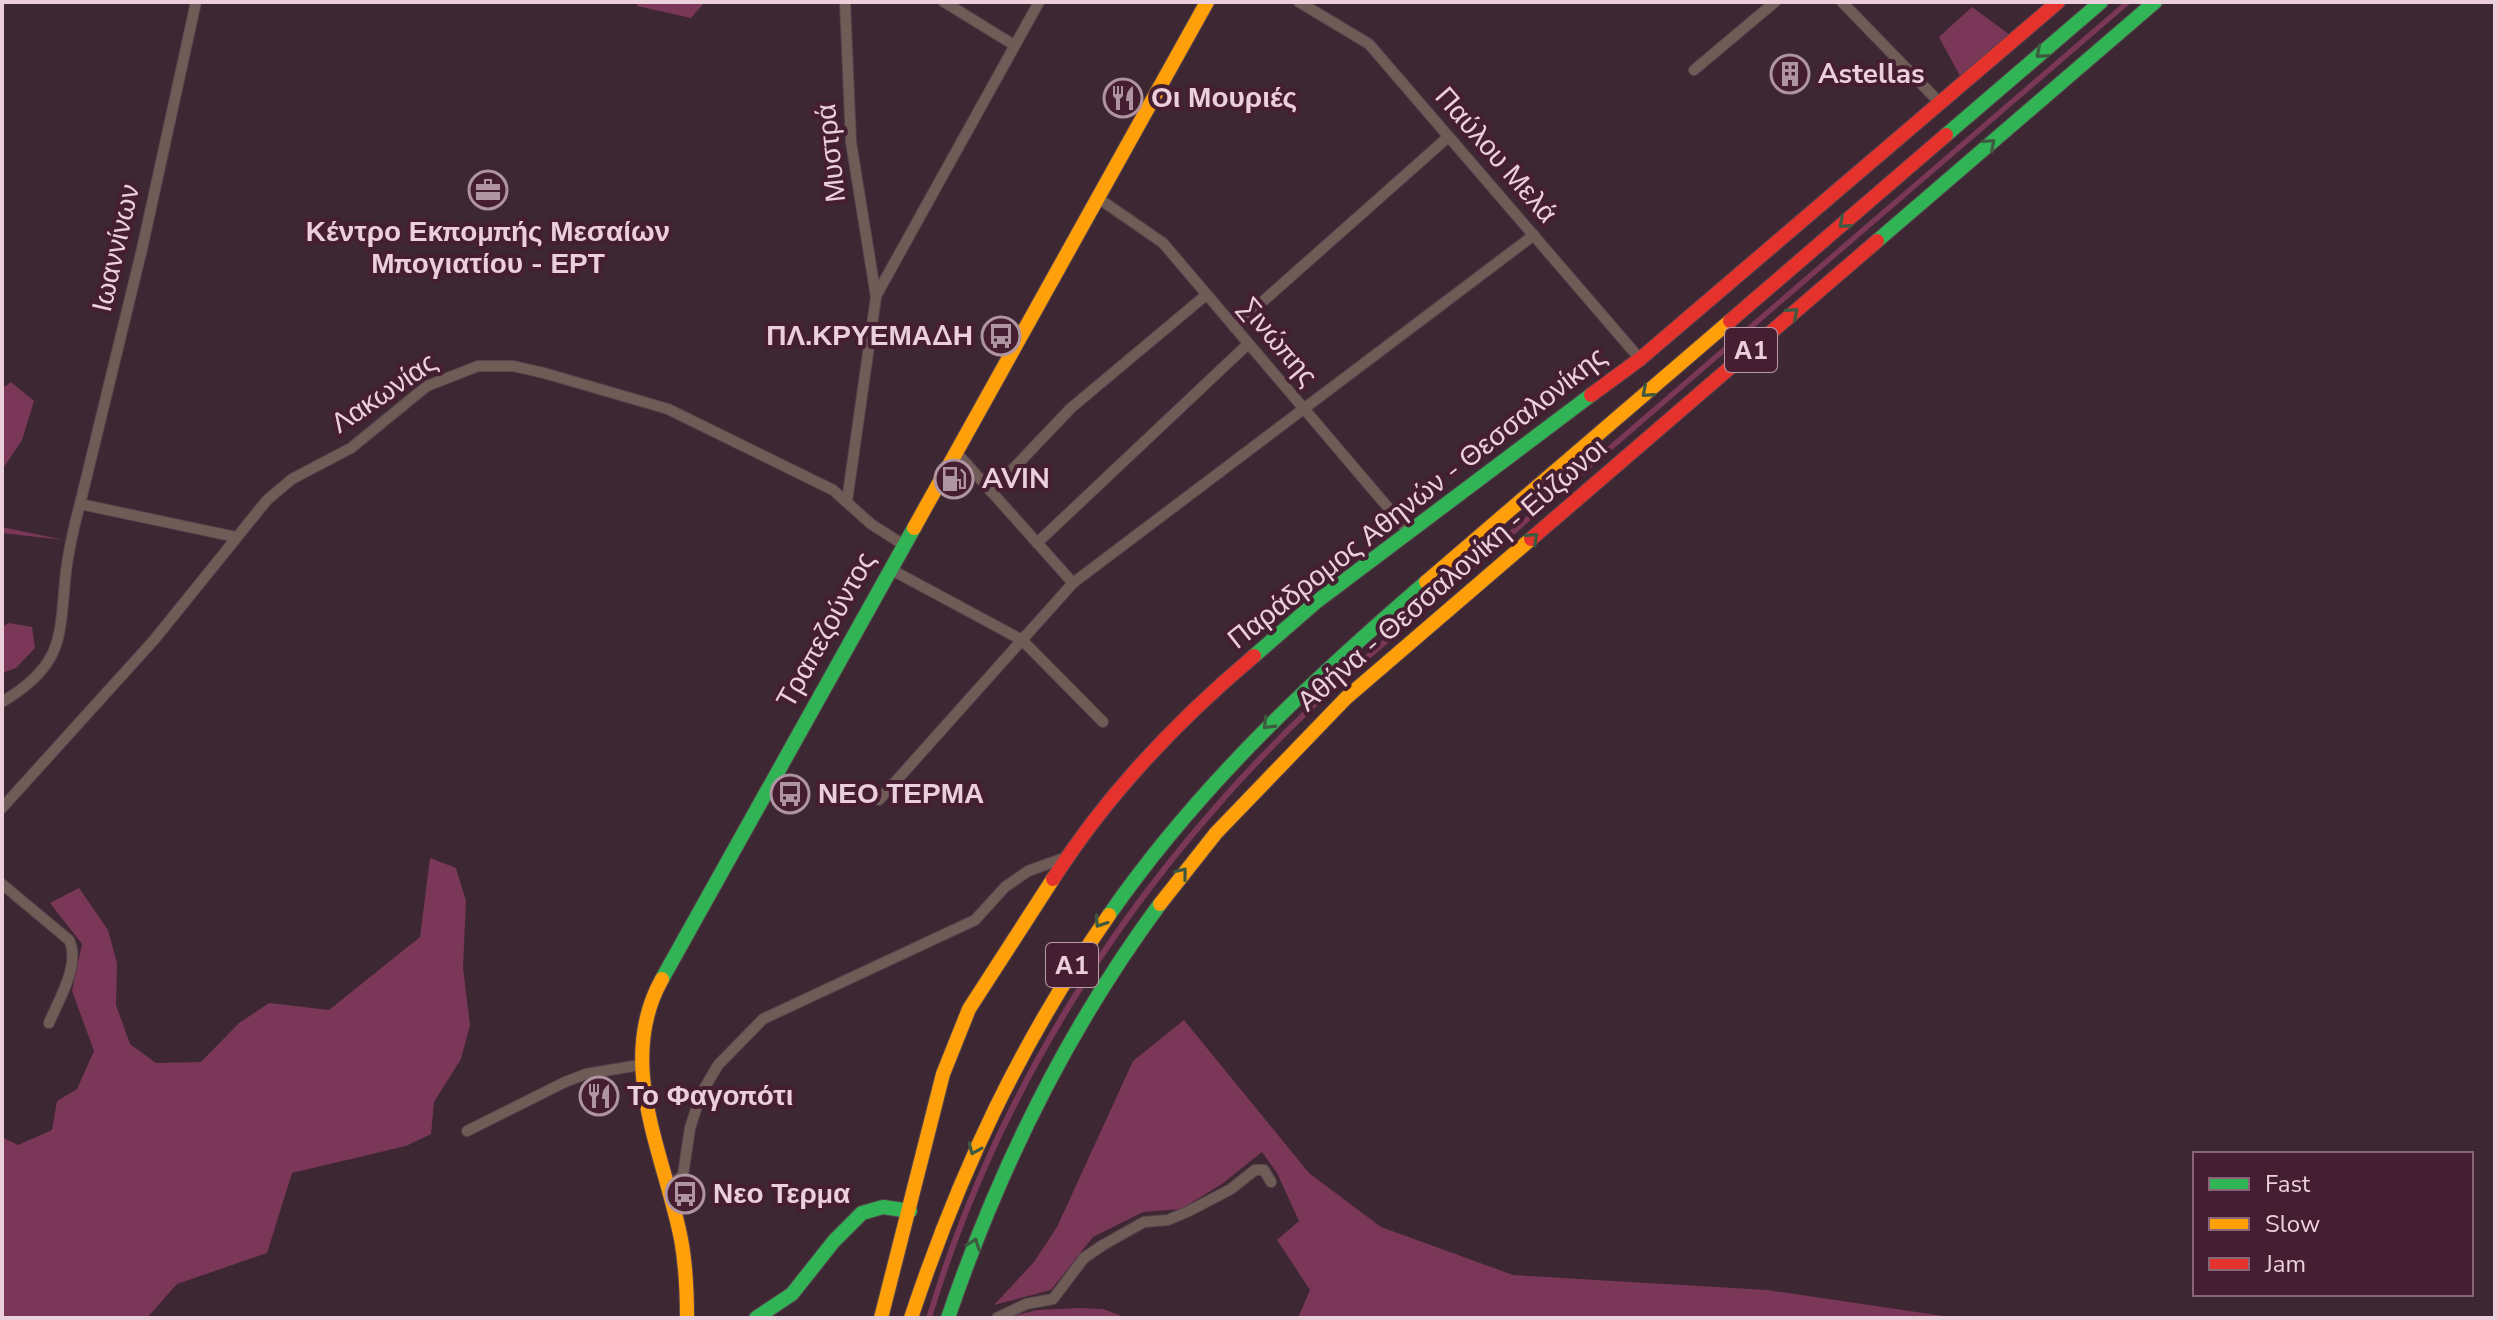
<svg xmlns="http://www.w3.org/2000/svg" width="2497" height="1320" font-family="'Nunito Sans',sans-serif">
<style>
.green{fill:#7a3757}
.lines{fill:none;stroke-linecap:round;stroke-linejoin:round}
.street-casing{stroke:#57444d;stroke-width:12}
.fast-casing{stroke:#57444d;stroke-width:16}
.slow-casing{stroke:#57444d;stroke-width:16}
.jam-casing{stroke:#57444d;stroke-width:16}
.street{stroke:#705c56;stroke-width:10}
.fast{stroke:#30b455;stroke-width:14}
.slow{stroke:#ff9f0a;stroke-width:14}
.jam{stroke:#e5322d;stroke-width:14}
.oneway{stroke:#3d5a40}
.labels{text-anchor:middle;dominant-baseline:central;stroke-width:8;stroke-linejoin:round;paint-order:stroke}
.shield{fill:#461e32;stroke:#ba9ba8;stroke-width:2}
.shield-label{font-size:26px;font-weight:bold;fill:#ebd0db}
.poi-label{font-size:28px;font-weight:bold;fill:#ebd0db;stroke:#461e32;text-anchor:start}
.street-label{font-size:28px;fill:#ebd0db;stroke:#461e32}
</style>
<rect width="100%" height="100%" fill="#3d2732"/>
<!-- green -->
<g class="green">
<polygon points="638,2 705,2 691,18 637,6"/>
<path d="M2124,2H2132L1337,687C1149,861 1007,1071 932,1318H926C1000,1070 1144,857 1333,683Z"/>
<polygon points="1972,7 2010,35 1960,76 1939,37"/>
<polygon points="11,382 34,401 22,440 2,470 2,389"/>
<polygon points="2,527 64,540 2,533"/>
<polygon points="9,623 32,627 35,648 16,668 2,673 2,627"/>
<polygon points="430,858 456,868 466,901 463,968 470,1025 461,1059 434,1102 431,1134 406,1146 292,1173 267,1253 177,1284 147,1318 2,1318 2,1137 18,1145 52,1130 57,1101 77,1089 94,1051 72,991 82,944 50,903 79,888 108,930 117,963 116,1005 130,1044 156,1063 201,1062 239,1023 269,1003 329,1010 420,937"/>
<polygon points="1184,1020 1309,1173 1381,1227 1513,1275 1767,1290 1957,1318 1298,1318 1310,1290 1277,1240 1299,1221 1277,1173 1262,1152 1222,1184 1181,1209 1143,1212 1093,1237 1051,1290 994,1305 1034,1262 1057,1227 1133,1061"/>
<polygon points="1079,1308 1103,1309 1127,1318 1005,1318 1037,1310"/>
</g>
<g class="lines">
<defs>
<g id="street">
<polyline points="845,2 851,142 876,297 847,501"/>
<polyline points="944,2 1014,45"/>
<polyline points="1299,2 1369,44 1640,359"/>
<polyline points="1842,2 1939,102"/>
<polyline points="1694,70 1775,2"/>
<polyline points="1098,198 1163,243 1408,531"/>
<polyline points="877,294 1039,2"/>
<polyline points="1234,327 1447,138"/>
<polyline points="956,452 1073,583"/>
<polyline points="991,492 1071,408 1206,295"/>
<polyline points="80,504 142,249 196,2"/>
<polyline points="1037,543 1248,344"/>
<polyline points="890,569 1022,640 1103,722"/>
<path d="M2,702C66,664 59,636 66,571C69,549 74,526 80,504L236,537"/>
<polyline points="879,800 1073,583 1534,235"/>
<polyline points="2,808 154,640 267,500 292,479 351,448 427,386 478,366 513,366 544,373 668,409 833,490 871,524 904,545"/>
<path d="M2,884L69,940C81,964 59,999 49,1023"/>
<polyline points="467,1131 565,1082 586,1074 640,1065"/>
<polyline points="668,1188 683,1175 690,1128 701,1094 718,1065 763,1019 975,920 1005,887 1028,871 1067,857"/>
<polyline points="997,1318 1026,1304 1053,1299 1084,1258 1103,1245 1144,1222 1168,1220 1189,1211 1231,1189 1255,1170 1264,1170 1271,1182"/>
</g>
<g id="fast">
<polyline points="1946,135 2101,2"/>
<polyline points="1877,241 2155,2"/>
<polyline points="1254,656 1316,602 1591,395"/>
<path d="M1109,915C1198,787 1309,683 1426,582"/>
<polyline points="662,979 914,528"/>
<polyline points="756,1318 792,1294 834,1241 862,1213 883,1207 910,1211"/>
<path d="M948,1318C999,1168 1066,1031 1160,904"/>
</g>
<g id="slow">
<polyline points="914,528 1207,2"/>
<polyline points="1426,582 1730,321"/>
<polyline points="1160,904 1216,833 1346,698 1531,539"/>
<path d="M662,979C615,1063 664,1153 681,1239C686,1266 687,1291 687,1318"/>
<polyline points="881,1318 943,1074 969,1009 1053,879"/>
<path d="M911,1318C960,1171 1020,1043 1109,915"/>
</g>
<g id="jam">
<polyline points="1730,321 1946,135"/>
<polyline points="1591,395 1640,359 2058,2"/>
<polyline points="1531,539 1877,241"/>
<path d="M1053,879C1106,796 1178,720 1254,656"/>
</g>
</defs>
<!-- street casing -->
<use href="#street" class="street-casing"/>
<!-- fast casing -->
<use href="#fast" class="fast-casing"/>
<!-- slow casing -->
<use href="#slow" class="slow-casing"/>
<!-- jam casing -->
<use href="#jam" class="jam-casing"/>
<!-- street -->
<use href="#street" class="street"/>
<!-- fast -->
<use href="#fast" class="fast"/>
<!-- slow -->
<use href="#slow" class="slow"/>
<!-- jam -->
<use href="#jam" class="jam"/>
</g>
<!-- one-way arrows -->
<defs><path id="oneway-chevron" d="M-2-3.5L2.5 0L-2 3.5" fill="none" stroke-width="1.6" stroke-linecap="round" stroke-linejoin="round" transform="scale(2)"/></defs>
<g class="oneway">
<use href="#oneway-chevron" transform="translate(2041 53) rotate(139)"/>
<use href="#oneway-chevron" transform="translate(1990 144) rotate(-41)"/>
<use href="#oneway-chevron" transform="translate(1844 223) rotate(139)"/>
<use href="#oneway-chevron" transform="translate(1793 313) rotate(-41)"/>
<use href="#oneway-chevron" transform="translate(1647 392) rotate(139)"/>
<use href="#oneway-chevron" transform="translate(1533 538) rotate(-41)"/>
<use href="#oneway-chevron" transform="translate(1268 724) rotate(135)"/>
<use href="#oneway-chevron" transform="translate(1182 873) rotate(-51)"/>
<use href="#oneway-chevron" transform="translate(1100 922) rotate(124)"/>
<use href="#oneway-chevron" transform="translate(974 1149) rotate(113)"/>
<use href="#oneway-chevron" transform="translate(974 1244) rotate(-70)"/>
</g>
<!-- icons -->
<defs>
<symbol id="building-ring" viewBox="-11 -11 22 22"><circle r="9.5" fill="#461e32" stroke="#ae95a0" stroke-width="1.5"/><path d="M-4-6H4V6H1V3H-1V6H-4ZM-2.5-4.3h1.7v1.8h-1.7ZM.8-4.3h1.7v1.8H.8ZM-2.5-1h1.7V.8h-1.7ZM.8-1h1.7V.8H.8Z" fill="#ae95a0"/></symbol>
<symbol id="restaurant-ring" viewBox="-11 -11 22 22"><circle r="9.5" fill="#461e32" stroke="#ae95a0" stroke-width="1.5"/><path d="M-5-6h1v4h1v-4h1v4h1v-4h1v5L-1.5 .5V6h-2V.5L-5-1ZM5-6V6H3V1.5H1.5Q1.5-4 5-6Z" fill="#ae95a0"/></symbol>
<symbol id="office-ring" viewBox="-11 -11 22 22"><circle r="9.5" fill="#461e32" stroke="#ae95a0" stroke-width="1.5"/><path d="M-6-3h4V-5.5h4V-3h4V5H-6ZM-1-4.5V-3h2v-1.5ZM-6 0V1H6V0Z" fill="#ae95a0"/></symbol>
<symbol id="bus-ring" viewBox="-11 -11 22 22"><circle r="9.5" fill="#461e32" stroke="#ae95a0" stroke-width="1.5"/><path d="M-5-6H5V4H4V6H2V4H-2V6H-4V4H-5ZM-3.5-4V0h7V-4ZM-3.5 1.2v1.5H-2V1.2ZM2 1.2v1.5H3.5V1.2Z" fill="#ae95a0"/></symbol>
<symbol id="fuel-ring" viewBox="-11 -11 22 22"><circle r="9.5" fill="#461e32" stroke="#ae95a0" stroke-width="1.5"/><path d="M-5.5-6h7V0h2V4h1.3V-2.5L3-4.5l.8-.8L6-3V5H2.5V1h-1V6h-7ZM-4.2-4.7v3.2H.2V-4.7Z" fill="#ae95a0"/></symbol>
</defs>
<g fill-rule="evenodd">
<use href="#building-ring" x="1768" y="52" width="44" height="44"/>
<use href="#restaurant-ring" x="1101" y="76" width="44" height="44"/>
<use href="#office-ring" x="466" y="168" width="44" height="44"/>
<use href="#bus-ring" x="979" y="314" width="44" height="44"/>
<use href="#fuel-ring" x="932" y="457" width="44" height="44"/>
<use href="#bus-ring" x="768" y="772" width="44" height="44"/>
<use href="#restaurant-ring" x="577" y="1074" width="44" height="44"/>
<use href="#bus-ring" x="663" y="1172" width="44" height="44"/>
</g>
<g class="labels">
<!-- shield labels -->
<g class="shield">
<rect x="1725" y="328" width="52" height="44" rx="6"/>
<rect x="1046" y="943" width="52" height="44" rx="6"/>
</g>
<g class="shield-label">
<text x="1751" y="350">Α1</text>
<text x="1072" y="965">Α1</text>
</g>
<!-- poi labels -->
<g class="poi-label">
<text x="1818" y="74">Astellas</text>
<text x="1151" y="98">Οι Μουριές</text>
<text x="488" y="232" text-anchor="middle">Κέντρο Εκπομπής Μεσαίων<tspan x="488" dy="32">Μπογιατίου - ΕΡΤ</tspan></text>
<text x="973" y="336" text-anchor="end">ΠΛ.ΚΡΥΕΜΑΔΗ</text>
<text x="982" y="479">AVIN</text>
<text x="818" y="794">ΝΕΟ ΤΕΡΜΑ</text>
<text x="627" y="1096">Το Φαγοπότι</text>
<text x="713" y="1194">Νεο Τερμα</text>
</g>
<!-- street labels -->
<g class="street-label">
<text transform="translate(831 153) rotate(-96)">Μυστρά</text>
<text transform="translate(1496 155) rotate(49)">Παύλου Μελά</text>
<text transform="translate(116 248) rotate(-77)">Ιωαννίνων</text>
<text transform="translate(1278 342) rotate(50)">Σινώπης</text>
<text transform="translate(384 393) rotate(-34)">Λακωνίας</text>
<text transform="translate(1417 498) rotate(-38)">Παράδρομος Αθηνών - Θεσσαλονίκης</text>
<text transform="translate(1452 575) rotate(-41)">Αθήνα - Θεσσαλονίκη - Εύζωνοι</text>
<text transform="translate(826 630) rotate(-61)">Τραπεζούντος</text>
</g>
</g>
<!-- border -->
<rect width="2497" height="1320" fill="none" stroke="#ebd0db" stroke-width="8"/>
<!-- legend -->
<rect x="2193" y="1152" width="280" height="144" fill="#461e32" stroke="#886576" stroke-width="2"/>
<rect x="2209" y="1178" width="40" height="12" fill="#30b455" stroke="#886576" stroke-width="2"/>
<text x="2265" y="1192" font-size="24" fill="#ebd0db">Fast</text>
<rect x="2209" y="1218" width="40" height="12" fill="#ff9f0a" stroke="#886576" stroke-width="2"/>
<text x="2265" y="1232" font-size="24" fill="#ebd0db">Slow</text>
<rect x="2209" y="1258" width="40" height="12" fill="#e5322d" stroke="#886576" stroke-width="2"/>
<text x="2265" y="1272" font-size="24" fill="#ebd0db">Jam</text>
</svg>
